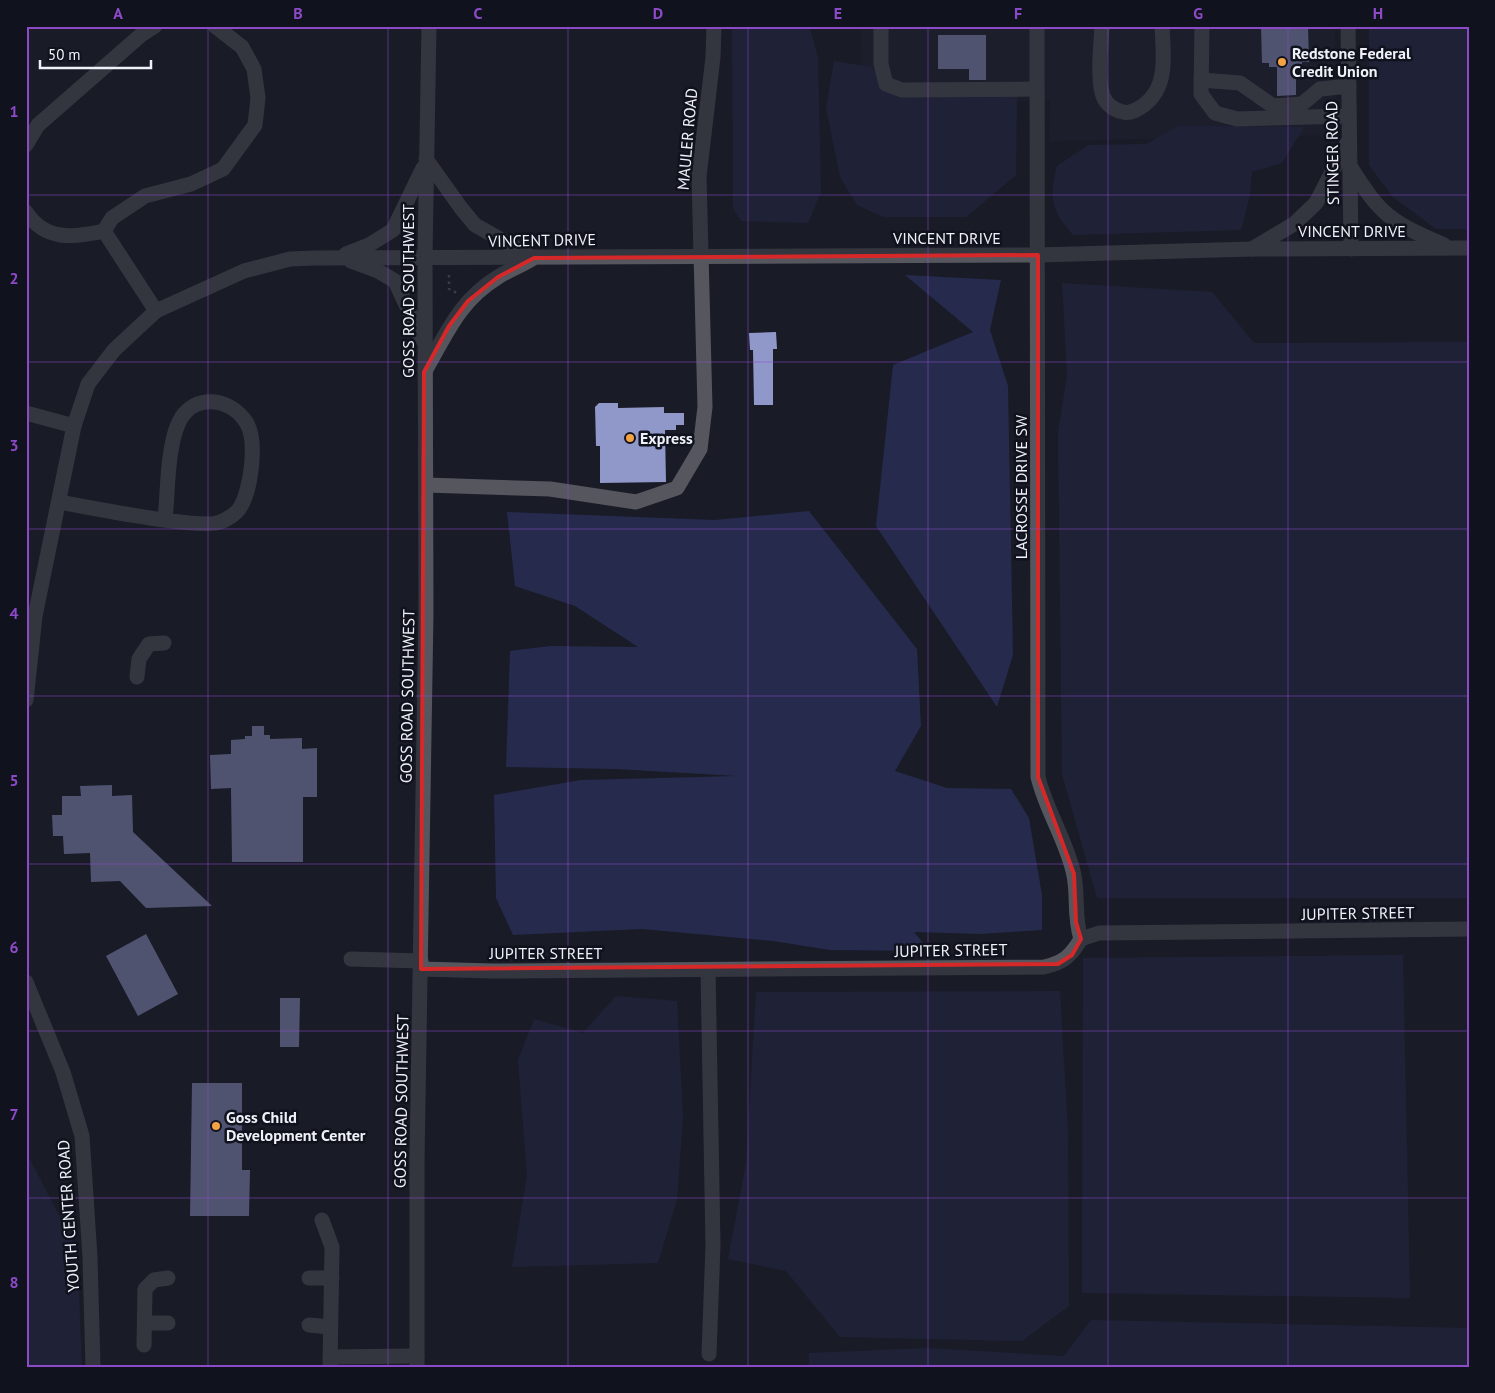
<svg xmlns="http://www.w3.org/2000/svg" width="1495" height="1393" font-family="'PT Sans',sans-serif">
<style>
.built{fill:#1f2234}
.green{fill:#262b4d}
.building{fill:#9098ca}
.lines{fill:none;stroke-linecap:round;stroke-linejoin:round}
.path{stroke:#636570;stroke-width:2.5;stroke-dasharray:2.5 4;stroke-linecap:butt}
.minor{stroke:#56575e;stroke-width:15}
.marked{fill:none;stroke:#d62828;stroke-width:4;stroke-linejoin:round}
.grid{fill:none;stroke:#8c4ac8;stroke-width:1;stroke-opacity:0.55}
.poi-dot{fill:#f4a344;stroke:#10121d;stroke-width:2}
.labels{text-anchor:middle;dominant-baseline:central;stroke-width:5;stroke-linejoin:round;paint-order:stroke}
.poi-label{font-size:16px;font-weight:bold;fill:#eff1f9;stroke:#10121d;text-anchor:start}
.street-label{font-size:16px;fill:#eff1f9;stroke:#10121d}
.neatline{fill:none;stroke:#8c4ac8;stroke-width:2}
.grid-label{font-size:16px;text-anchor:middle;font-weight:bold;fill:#8c4ac8}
</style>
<rect width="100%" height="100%" fill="#191b27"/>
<!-- built -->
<polygon class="built" points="860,26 1335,26 1336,135 1049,141 1050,101 863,99"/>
<!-- green -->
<g class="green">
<polygon points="732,26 809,26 818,57 821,193 808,223 741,221 733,208"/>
<polygon points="1369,26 1469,26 1469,229 1436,229 1393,197 1369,165"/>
<polygon points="834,61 871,67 894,94 1017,92 1016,175 966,217 883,217 857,205 840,177 826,108"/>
<path d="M1178,126L1304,127L1282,163L1252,172L1250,195L1241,230L1073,235C1051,210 1049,199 1057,166L1088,145L1146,144Z"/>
<polygon points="905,275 1001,280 990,330 1008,386 1013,655 997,707 876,526 893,365 973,332"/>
<polygon points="1062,283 1212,292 1254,343 1469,342 1469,898 1097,898 1062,774 1058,433 1067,375"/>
<polygon points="809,511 917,649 921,726 895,771 947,788 1011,789 1029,818 1042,895 1042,930 981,934 914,932 930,951 830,950 773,941 642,929 513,935 496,898 494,795 581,780 737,776 616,769 506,767 510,651 550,646 638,647 575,606 515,586 507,512 715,520"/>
<polygon points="1403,955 1410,1298 1082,1293 1083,958"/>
<polygon points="1060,991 1068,1133 1069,1306 1022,1341 840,1337 786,1271 728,1259 746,1163 756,992"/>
<polygon points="616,996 677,1001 683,1117 677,1199 658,1263 512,1267 527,1176 518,1060 534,1019 583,1033"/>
<polygon points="26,1152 77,1250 82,1367 26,1367"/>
<polygon points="1091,1320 1469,1328 1469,1367 809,1367 809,1353 928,1348 1064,1356"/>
</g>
<!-- building -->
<g class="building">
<polygon points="1261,26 1308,26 1309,62 1302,62 1302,67 1296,67 1296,95 1277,96 1277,67 1269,67 1269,63 1262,63"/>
<polygon points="938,35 986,35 986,80 969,80 969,69 938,69"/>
<polygon points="776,332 777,349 773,349 773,405 754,405 753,350 750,350 749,333"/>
<polygon points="599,403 618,403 618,408 664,407 664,413 684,413 684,425 676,425 676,430 665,430 666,482 600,483 600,446 596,446 595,407"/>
<polygon points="252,726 264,726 264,735 270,735 270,739 302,738 302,749 317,748 317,797 303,797 303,862 232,862 231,788 211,789 210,755 231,754 231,740 245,739 245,736 252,736"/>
<polygon points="112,785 112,796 132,795 133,832 212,906 146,908 120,881 91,882 90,853 64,854 63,836 53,836 52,815 62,815 62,796 81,796 80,786"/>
<polygon points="146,934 178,994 138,1016 106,956"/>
<polygon points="280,998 300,998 299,1047 280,1047"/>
<polygon points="192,1083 242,1083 242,1170 250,1170 249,1216 190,1216"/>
</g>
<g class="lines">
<!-- path -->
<polyline class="path" points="449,275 449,289 457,293"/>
<!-- minor -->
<g class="minor">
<polyline points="881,26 881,64 886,84 902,90 1037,89"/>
<path d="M1037,26L1038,777C1046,810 1065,838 1073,871C1079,893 1073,914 1081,939"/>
<path d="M1102,26C1101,45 1097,78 1103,96C1106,104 1114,110 1123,112C1131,114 1138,109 1144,105C1169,86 1163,54 1162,26"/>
<polyline points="1202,26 1201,94 1215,113 1237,119 1349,116"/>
<polyline points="1348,26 1351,249"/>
<polyline points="1201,80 1240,83 1273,106 1302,104 1320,89 1349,86"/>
<polyline points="26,145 38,125 141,35 155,26"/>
<polyline points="426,159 461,208 475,225 530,256"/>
<path d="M1350,166C1381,216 1391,222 1444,245"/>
<path d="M26,212C45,241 73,238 104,231L112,218L145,196L191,184L223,169L255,125L258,98L254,69L242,47L215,26"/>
<polyline points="104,231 156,311"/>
<polyline points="1252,249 1294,224 1316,203 1347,143"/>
<polyline points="346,254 369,245 393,230 423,168"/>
<polyline points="351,261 378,271 395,281 422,339"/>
<path d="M425,371C447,333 459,301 498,277C509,270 521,266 532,259"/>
<polyline points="26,413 74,426"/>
<polyline points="426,485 550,489 636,502 677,488 700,449 705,407 699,177 713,57 714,26"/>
<path d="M59,502C86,507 202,530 220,522C226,520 236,514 239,509C251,492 258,440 246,422C230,397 193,393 179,422C167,447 168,491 165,520"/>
<polyline points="137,677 139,659 149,644 164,643"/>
<polyline points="26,700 35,616 74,426 88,384 114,350 156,311 244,271 290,259 314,258 1038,255 1252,249 1469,248"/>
<polyline points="351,959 421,961"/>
<path d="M421,969L493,971L1044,967C1063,963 1071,956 1081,939L1099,933L1469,929"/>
<polyline points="708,970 713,1245 709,1354"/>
<polyline points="26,982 63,1072 82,1136 90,1257 93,1367"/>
<polyline points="322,1220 332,1247 330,1367"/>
<polyline points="309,1278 332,1278"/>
<polyline points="145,1323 168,1323"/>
<polyline points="309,1325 330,1327"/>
<polyline points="144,1345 145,1289 154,1280 168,1278"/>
<polyline points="330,1357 417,1356"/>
<polyline points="417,1367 417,1160 426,613 425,257 429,26"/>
</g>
</g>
<!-- marked area -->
<path d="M0 0H1495V1393H0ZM1038,255V777L1074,874L1076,922L1081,939L1072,955L1058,964L421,969L424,372L449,326L468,301L498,277L534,258Z" fill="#191b27" fill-opacity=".55" fill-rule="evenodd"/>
<path class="marked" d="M1038,255V777L1074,874L1076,922L1081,939L1072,955L1058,964L421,969L424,372L449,326L468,301L498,277L534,258Z"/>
<!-- grid -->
<path class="grid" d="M208,26V1367M388,26V1367M568,26V1367M748,26V1367M928,26V1367M1108,26V1367M1288,26V1367M26,195H1469M26,362H1469M26,529H1469M26,696H1469M26,864H1469M26,1031H1469M26,1198H1469"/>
<!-- markers -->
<g class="poi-dot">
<circle cx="1282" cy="62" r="5"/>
<circle cx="630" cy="438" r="5"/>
<circle cx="216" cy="1126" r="5"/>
</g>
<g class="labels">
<!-- poi labels -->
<g class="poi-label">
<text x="1292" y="53">Redstone Federal<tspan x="1292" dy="18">Credit Union</tspan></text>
<text x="640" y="438">Express</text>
<text x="226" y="1117">Goss Child<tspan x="226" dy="18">Development Center</tspan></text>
</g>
<!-- street labels -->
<g class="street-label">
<text transform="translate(687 139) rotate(-85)">MAULER ROAD</text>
<text transform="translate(1332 153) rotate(-91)">STINGER ROAD</text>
<text x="1352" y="231">VINCENT DRIVE</text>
<text x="947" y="238">VINCENT DRIVE</text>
<text transform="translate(542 240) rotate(-1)">VINCENT DRIVE</text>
<text transform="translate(408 291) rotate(-90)">GOSS ROAD SOUTHWEST</text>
<text transform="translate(1021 487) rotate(-90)">LACROSSE DRIVE SW</text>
<text transform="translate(407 696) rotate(-89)">GOSS ROAD SOUTHWEST</text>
<text transform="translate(1358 913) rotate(-1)">JUPITER STREET</text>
<text transform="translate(951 950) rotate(-1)">JUPITER STREET</text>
<text x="546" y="953">JUPITER STREET</text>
<text transform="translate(401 1101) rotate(-89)">GOSS ROAD SOUTHWEST</text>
<text transform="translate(68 1216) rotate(-94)">YOUTH CENTER ROAD</text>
</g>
</g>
<!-- border -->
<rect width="1495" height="1393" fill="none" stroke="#10121d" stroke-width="55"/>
<!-- scale -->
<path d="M40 60v8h111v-8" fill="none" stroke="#eff1f9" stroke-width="2.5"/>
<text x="48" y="60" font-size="15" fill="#eff1f9" stroke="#10121d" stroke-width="4" paint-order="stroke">50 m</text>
<rect x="28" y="28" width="1440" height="1338" class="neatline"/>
<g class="grid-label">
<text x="118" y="19">A</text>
<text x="298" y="19">B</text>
<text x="478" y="19">C</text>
<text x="658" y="19">D</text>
<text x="838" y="19">E</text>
<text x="1018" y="19">F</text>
<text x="1198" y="19">G</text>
<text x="1378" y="19">H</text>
<text x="14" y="117">1</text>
<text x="14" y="284">2</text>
<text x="14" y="451">3</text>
<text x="14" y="619">4</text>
<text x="14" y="786">5</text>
<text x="14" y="953">6</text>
<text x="14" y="1120">7</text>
<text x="14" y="1288">8</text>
</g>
</svg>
